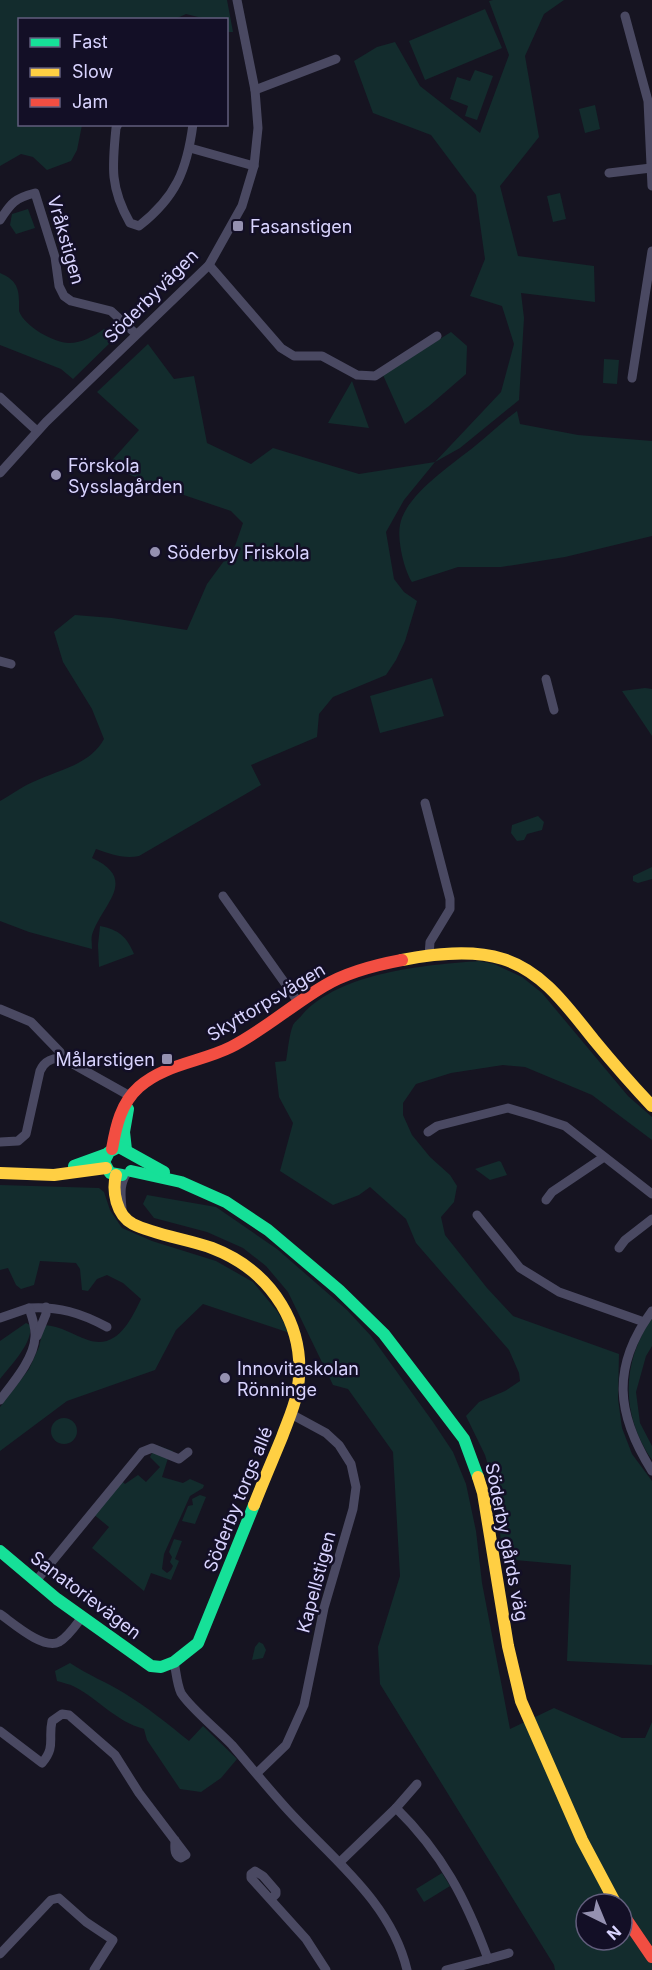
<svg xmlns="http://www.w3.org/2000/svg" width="652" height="1970" font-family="Inter,sans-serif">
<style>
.green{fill:#132c2d;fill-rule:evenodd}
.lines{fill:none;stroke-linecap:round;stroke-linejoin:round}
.street{stroke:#4a4962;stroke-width:9}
.fast{stroke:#16e098;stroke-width:12}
.slow{stroke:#ffcf43;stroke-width:12}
.jam{stroke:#f24e42;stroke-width:12}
.poi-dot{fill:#9591b1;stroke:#130f26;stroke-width:2}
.labels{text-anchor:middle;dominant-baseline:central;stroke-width:5;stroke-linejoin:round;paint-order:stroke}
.poi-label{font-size:18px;fill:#d9d4ff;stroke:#130f26;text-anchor:start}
.street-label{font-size:18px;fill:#d9d4ff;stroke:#130f26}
</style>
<rect width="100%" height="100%" fill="#161421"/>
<!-- green -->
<g class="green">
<polygon points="0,0 227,0 233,32 227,32 226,20 206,19 186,14 173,20 20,20 20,124 82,125 77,150 71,161 47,170 33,157 21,154 0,166"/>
<path d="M493,0H564L544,14L525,56L539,137L500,186L518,256L594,266L595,302L521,293L524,318L519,400L460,448L435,462L404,500L386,532L394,579L404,592L417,601L405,641L396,660L386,675L333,697L319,714L317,737L251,765L261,785L139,856C123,859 111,854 96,849L92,858C140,880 101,905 92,935C91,939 92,944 92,949L29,932L0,921V801C11,795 21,787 33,782C58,770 90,765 104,739L92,709L63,662L54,632L75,615L112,618L187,630L207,584L235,546L243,523L231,511L172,491L107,466L139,430L97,392L148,344L174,379L194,376L207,443L251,464L273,448L359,474L435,462L501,392L514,344L502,306L470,296L485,259L476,195L431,135L373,113L354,61L377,47L395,42L420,86L480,133L509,55L489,1Z"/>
<polygon points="485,9 502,48 425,80 409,41"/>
<polygon points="475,70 493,76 477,120 465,116 468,106 450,99 457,77 470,81"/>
<polygon points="595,105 600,129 585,133 579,109"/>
<polygon points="560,193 566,219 553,222 547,196"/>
<polygon points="28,209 35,228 16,234 10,225 12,214"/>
<path d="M0,273C14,279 19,286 19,301C19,302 19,310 19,311C24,326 54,343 69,343C82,343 94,336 104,329L115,331L118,335L73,379L61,369L0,345Z"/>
<polygon points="451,332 467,346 466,374 429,406 405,424 383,375"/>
<polygon points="604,359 619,360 617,384 603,383"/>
<polygon points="352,381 369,428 328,423"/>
<path d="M517,411L520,424L578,435L652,441V536L565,557L501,567H458L412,582C404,570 397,539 400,525C405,495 453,464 475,446C489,435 502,422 517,411Z"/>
<polygon points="432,678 444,716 380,733 370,696"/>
<polygon points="645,688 652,689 652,736 622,691"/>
<polygon points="538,816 544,822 542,830 527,834 524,840 517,841 511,833 512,825"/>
<polygon points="652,867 652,879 638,883 633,881 633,876"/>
<path d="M100,926C119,930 126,936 134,954L99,967L98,945Z"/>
<path d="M479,961L494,964L522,977L542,993L628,1096L652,1117V1140L592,1095L525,1067L503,1065L451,1073L416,1084L403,1103V1115L412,1135L430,1157L450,1175L457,1186L454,1202L441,1217L445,1235L487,1288L513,1316L619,1354L618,1399L622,1428L632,1454L652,1481V1665L567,1661L571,1565L515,1560L501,1544L497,1496L485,1455L466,1416L479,1402L505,1391L520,1381L519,1373L509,1350L416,1243L406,1219L370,1187L359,1195L333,1205L280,1171L293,1123L279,1097L275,1062L286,1061C288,1050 289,1035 293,1025C295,1021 300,1018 302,1015C340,972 425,965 479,961Z"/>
<polygon points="499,1161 501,1162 507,1175 490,1180 475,1169"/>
<path d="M0,1185L99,1188L104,1192L110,1210L122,1228L152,1241L216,1261L253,1282L277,1311L290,1333L203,1304L176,1330L155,1370L67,1401L0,1451V1407L29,1369L39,1347L44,1325C61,1326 73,1335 88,1340C117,1350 131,1320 141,1299L123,1283L107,1275L97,1279L88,1291L82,1290L80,1269L76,1263L40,1261L34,1285L21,1289L16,1285L8,1268L0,1270Z"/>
<path d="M147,1195L216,1207L277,1249L347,1310L371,1336L433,1422L453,1452L466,1484L476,1531L482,1583L510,1729L554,1708L622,1738H645L652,1722V1970H555L554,1965L380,1684L378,1647L400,1576L393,1452L348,1389L333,1385L288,1292L266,1266L243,1248L207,1232L154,1218L143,1204ZM586,1904H622V1940H586Z"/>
<path d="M652,1318V1346L646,1356L636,1392L640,1423L652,1446V1460C621,1415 621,1363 652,1318Z"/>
<path d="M26,1323L30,1325C34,1342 10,1366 0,1379V1341Z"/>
<circle cx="64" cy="1431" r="13"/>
<polygon points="156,1445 173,1451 171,1455 169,1455 162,1477 183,1483 190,1479 204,1485 203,1488 190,1496 164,1554 162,1569 167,1573 171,1570 173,1566 170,1562 172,1557 169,1552 174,1539 182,1541 175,1559 179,1561 171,1580 151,1573 144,1591 92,1548 109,1527 92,1513 120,1479 125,1484 138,1475 146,1482 160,1467 150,1457"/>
<polygon points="200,1495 206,1497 195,1524 182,1521 188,1506 193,1505 192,1499"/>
<polygon points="259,1642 263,1644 266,1650 263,1658 252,1660 255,1647"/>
<path d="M70,1663C88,1675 106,1682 124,1693C147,1707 168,1724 189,1741L203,1726L237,1759L221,1778L201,1792L180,1789L147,1740L144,1729C115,1721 100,1700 75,1687C70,1684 63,1683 57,1681L55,1671Z"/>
<polygon points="442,1873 450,1886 424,1902 416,1889"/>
</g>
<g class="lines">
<!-- street -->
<g class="street">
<polyline points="625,16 648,101 652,186"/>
<polyline points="255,90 336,59"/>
<path d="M118,124L116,128C112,167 110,188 130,223L139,226C176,197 187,170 193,124"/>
<polyline points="190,148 254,166"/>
<polyline points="609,173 651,168"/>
<path d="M0,220C11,203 15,198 35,193L55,257L59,286L64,296L71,301L111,311L136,334"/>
<polyline points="209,265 281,348 294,356 322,356 357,375 375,376 437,336"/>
<polyline points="632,378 652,251"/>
<polyline points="0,397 37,431"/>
<polyline points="0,473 46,422 209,265 242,206 254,166 258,128 255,90 237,0"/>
<polyline points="0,661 11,664"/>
<polyline points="546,679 554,710"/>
<polyline points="425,803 450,899 450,909 430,942 429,956"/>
<polyline points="223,896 299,1003"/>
<polyline points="0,1009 31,1022 60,1052 61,1058"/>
<polyline points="428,1132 437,1126 508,1108 535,1116 565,1126 652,1194"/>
<path d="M0,1142L18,1141L26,1134L40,1071C44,1061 53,1057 64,1059L130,1096"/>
<polyline points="546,1200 552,1192 604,1157"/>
<path d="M122,1209C121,1195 119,1185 127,1173"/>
<polyline points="477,1215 520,1268 559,1292 644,1322"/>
<polyline points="619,1248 625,1240 652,1219"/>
<path d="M29,1308C58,1306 81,1313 107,1327"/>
<path d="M652,1311C611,1367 616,1414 652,1471"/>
<path d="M0,1318L29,1308C32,1317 36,1327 35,1337C34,1359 13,1383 0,1400"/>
<polyline points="37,1336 46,1314 46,1307"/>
<polyline points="36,1581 142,1452 152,1448 179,1459 188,1452"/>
<path d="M0,1614C13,1623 43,1650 59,1642C68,1637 76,1625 82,1617"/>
<path d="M174,1662C176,1671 177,1685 181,1693C190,1708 219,1731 232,1745C250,1766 267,1787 286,1808C330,1857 391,1901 407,1970"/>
<path d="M0,1731L42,1763C56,1747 48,1739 52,1721L62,1714L69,1715L115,1755L139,1793L186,1855L181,1858C173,1855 175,1847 175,1840"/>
<polyline points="257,1773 286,1745 304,1705 324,1608 353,1509 356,1487 351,1464 339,1445 326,1433 291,1414"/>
<polyline points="396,1808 417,1784"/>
<path d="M340,1862L396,1808C442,1853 466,1899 488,1959L446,1970"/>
<polyline points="271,1899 276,1894 276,1891 263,1876 255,1871 251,1874 251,1878 306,1939 326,1970"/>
<polyline points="0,1954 51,1900 59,1898 86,1922 113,1940 94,1970"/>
<polyline points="488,1959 509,1953"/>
</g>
<!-- fast -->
<g class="fast">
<polyline points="126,1150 124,1132 128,1109"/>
<polyline points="74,1166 107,1154"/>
<polyline points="131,1171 181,1182 226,1202 268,1230 339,1290 384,1334 430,1394 464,1439 478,1477"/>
<polyline points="122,1175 110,1173 104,1162 109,1152 119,1147 164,1172"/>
<polyline points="0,1551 57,1599 151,1666 161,1667 174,1662 198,1643 254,1505"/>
</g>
<!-- slow -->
<g class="slow">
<path d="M402,960C433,954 471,949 503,959C544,972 568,1008 594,1040C613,1063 632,1085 652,1106"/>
<polyline points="0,1173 54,1175 106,1168"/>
<path d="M116,1175C112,1191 116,1215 133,1224C155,1235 187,1239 212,1248C272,1271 309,1328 297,1393C294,1408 287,1423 282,1437C273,1459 263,1482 254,1505"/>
<polyline points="478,1477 483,1493 508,1646 521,1701 582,1840 616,1904"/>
</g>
<!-- jam -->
<g class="jam">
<path d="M112,1149C116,1126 121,1103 139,1087C165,1064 201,1062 231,1047C264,1030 292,1005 324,986C347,972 375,965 402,960"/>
<polyline points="622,1913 652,1957"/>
</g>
</g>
<!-- markers -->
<g class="poi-dot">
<rect x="232" y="220" width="12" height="12" rx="3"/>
<circle cx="56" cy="475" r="6"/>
<circle cx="155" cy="552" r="6"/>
<rect x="161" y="1053" width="12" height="12" rx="3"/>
<circle cx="225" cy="1378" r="6"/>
</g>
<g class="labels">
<!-- poi labels -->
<g class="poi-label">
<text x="250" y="226">Fasanstigen</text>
<text x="68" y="465">Förskola<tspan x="68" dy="21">Sysslagården</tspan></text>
<text x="167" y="552">Söderby Friskola</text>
<text x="155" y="1059" text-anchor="end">Målarstigen</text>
<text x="237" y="1368">Innovitaskolan<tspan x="237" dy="21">Rönninge</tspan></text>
</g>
<!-- street labels -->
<g class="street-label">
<text transform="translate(66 240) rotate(74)">Vråkstigen</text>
<text transform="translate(151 296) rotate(-45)">Söderbyvägen</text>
<text transform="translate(266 1002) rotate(-31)">Skyttorpsvägen</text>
<text transform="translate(238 1499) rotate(-68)">Söderby torgs allé</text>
<text transform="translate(507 1542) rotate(79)">Söderby gårds väg</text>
<text transform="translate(316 1582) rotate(-75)">Kapellstigen</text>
<text transform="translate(86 1595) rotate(37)">Sanatorievägen</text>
</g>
</g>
<!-- legend -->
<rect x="18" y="18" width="210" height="108" fill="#130f26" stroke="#625e7d" stroke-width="1.5"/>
<rect x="30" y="38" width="30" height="9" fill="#16e098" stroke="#625e7d" stroke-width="1.5"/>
<text x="72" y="48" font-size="18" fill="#d9d4ff">Fast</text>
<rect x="30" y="68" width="30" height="9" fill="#ffcf43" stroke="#625e7d" stroke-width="1.5"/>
<text x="72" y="78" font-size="18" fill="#d9d4ff">Slow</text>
<rect x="30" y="98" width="30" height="9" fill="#f24e42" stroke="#625e7d" stroke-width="1.5"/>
<text x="72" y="108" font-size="18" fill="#d9d4ff">Jam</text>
<!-- north arrow -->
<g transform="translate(604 1922) rotate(137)"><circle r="28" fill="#130f26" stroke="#625e7d" stroke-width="1.5"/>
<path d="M0-4.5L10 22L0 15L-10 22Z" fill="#9591b1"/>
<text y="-9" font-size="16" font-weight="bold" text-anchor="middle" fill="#d9d4ff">N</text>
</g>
</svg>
